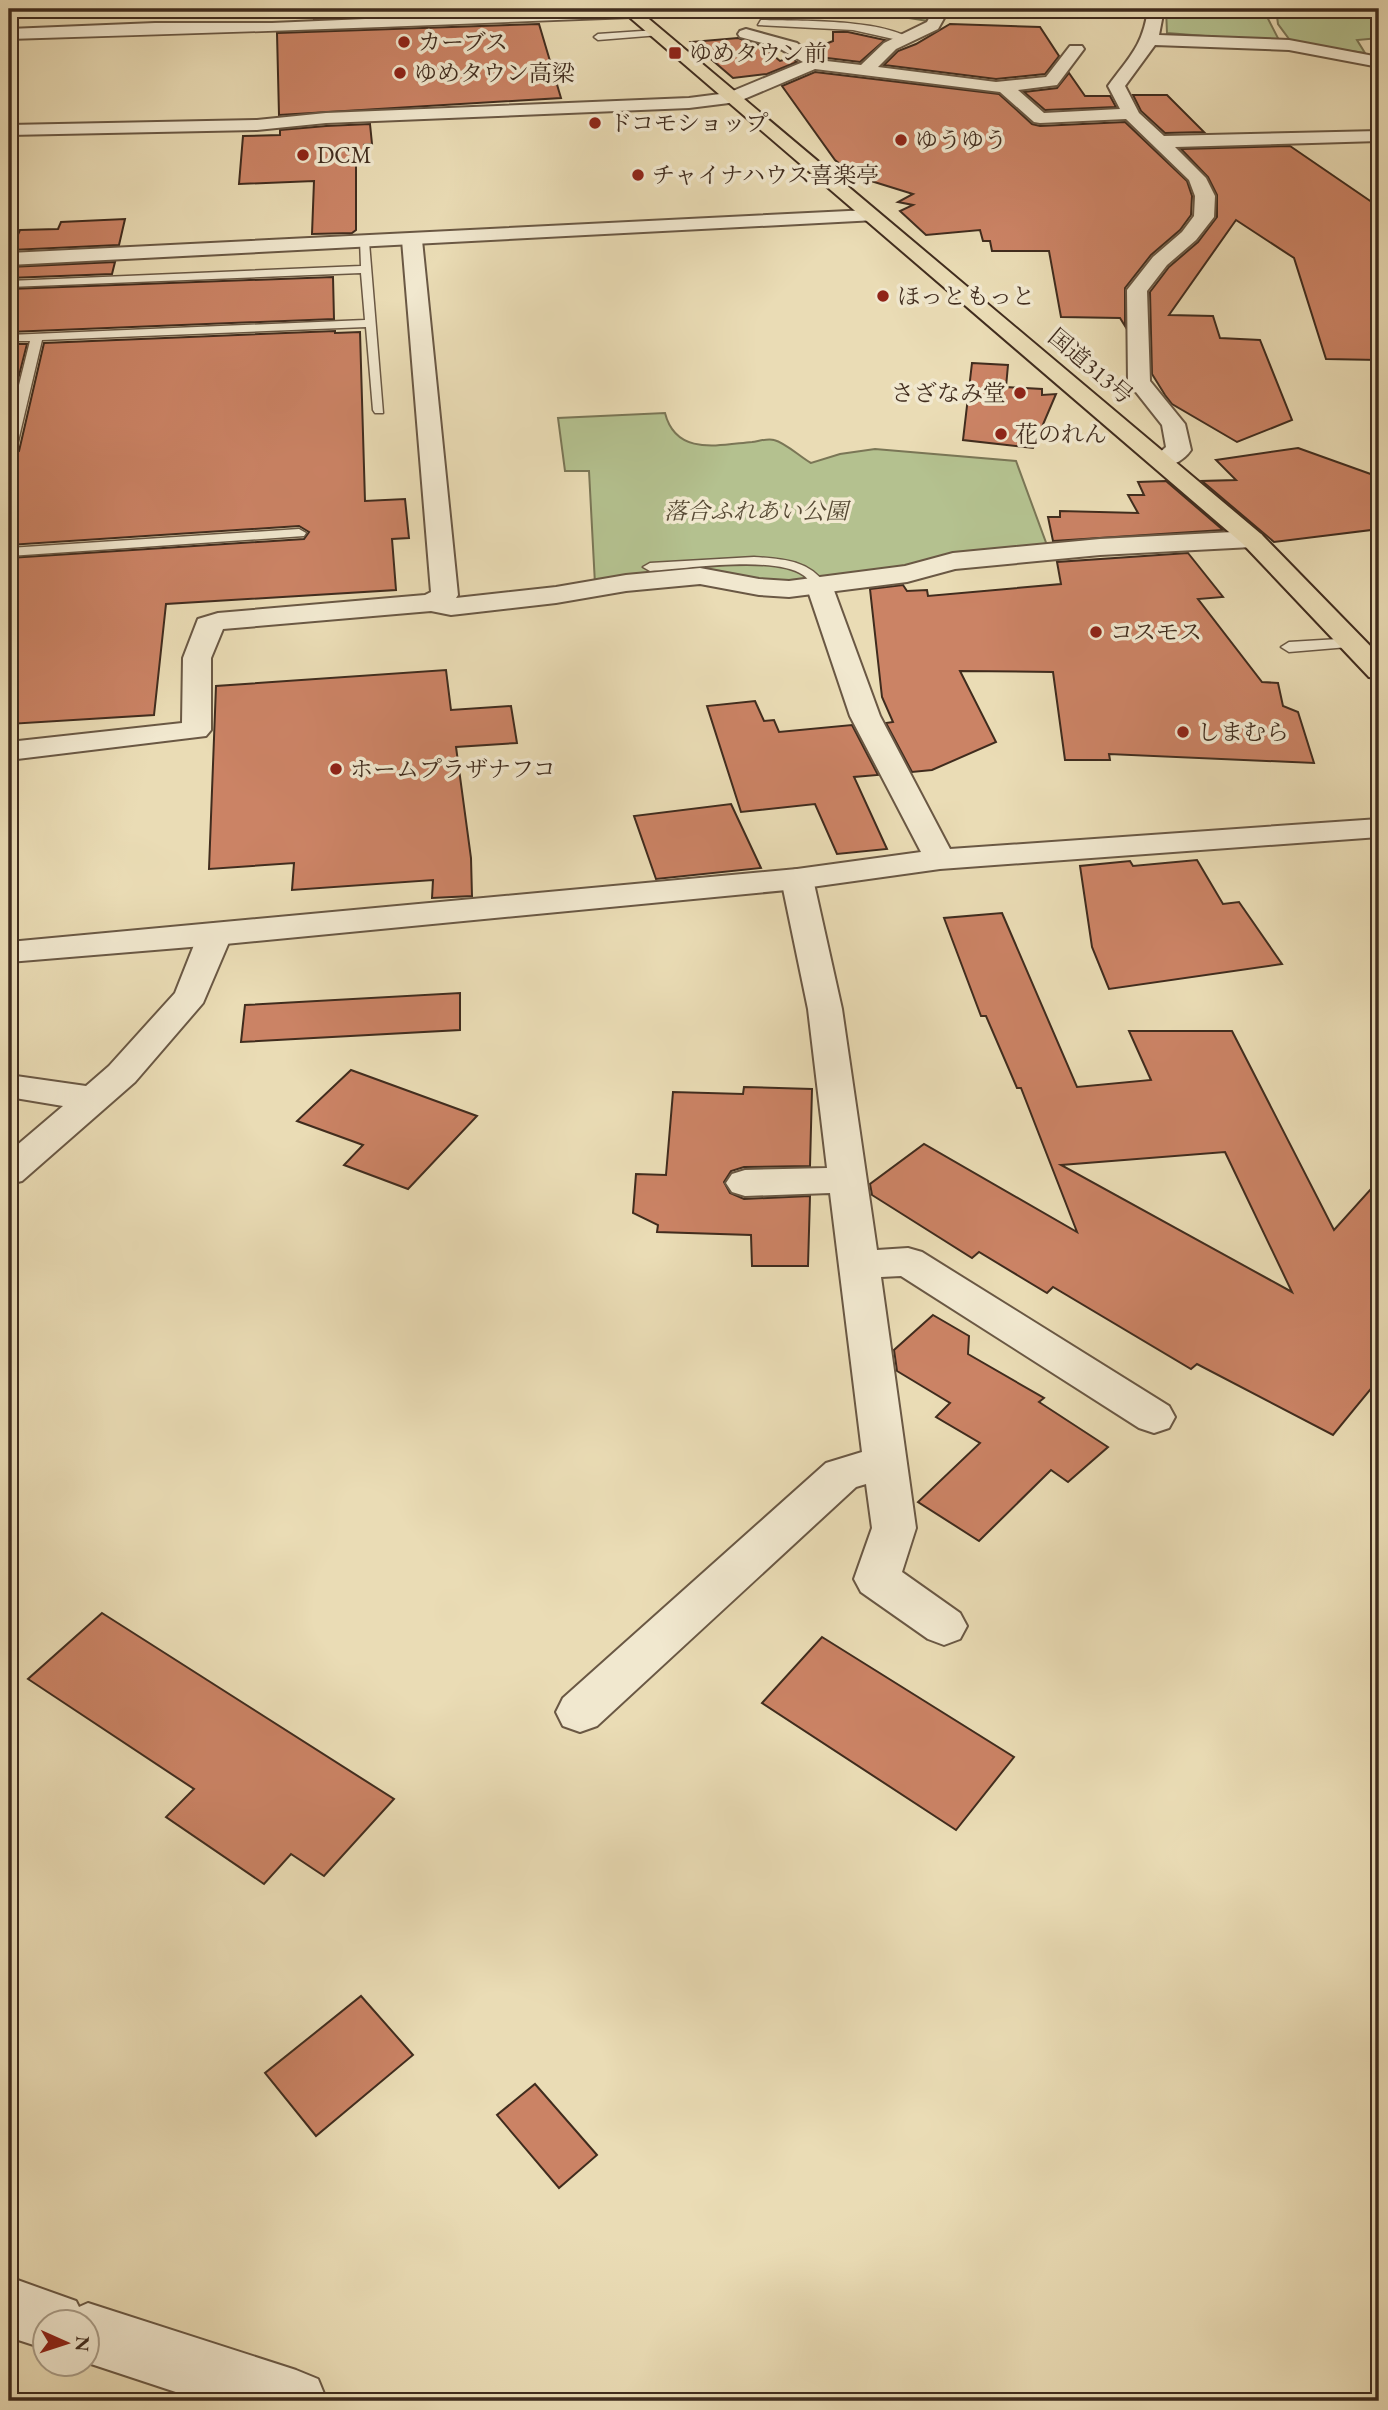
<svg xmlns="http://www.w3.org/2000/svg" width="1388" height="2410" font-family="'EB Garamond','Noto Serif JP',serif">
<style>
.green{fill:#b4c18f;stroke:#7a7656;stroke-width:2}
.building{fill:#cb8365;stroke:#402c1e;stroke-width:2;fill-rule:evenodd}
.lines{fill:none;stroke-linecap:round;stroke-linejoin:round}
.service-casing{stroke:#6a5844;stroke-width:3}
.minor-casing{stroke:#6a5844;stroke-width:4}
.tertiary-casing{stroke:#6a5844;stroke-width:4}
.trunk-casing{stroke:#402c1e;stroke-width:4}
.service{fill:#f1e8cf;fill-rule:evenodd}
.minor{fill:#f1e8cf;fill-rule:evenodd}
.tertiary{fill:#f1e8cf;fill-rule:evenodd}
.trunk{fill:#eadcb5;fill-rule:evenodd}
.poi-dot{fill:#8f2418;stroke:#f1e8cf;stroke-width:2.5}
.labels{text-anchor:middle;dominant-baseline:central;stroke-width:7;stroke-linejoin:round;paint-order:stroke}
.far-poi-label{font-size:23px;fill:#402c1e;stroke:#f1e8cf;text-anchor:start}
.far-street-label{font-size:23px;fill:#402c1e;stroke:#f1e8cf}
.far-park-label{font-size:23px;font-style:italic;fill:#574a35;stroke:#f1e8cf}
</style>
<rect width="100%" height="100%" fill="#eadcb5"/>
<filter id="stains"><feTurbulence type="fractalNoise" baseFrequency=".00286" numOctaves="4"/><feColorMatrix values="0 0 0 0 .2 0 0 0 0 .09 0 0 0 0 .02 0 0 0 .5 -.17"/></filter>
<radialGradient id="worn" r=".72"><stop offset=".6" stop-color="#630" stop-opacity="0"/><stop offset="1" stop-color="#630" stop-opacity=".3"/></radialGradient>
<!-- green -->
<g class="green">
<polygon points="853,9 932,9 927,21"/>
<polygon points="1166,9 1263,9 1280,42 1167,33"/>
<polygon points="1276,9 1379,9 1379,38 1357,40 1365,53 1292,43 1278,24"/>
<path d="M665,413C676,456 718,445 752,442C759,441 768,438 774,440C786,443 800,457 811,463L840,454L875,449L1016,461L1048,548L911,568L763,584H595L589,471H565L558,418Z"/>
</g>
<!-- building -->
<g class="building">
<polygon points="314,9 381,9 382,16 314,19"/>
<polygon points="539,24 561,98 279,115 277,33"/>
<polygon points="950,24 1040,27 1059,56 1045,74 996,79 884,65 898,51 916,44"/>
<polygon points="833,32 848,32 885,40 860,62 819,57 810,50 833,41"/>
<polygon points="738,38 762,46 780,61 790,58 797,62 767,74 733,78 691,42"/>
<polygon points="815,72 999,94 1032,124 1040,126 1125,122 1187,181 1192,196 1191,215 1180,230 1151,255 1125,288 1125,326 1120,318 1061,317 1049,251 992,251 990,241 983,241 980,230 926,235 900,211 913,205 898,202 913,194 855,176 835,160 782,86"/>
<polygon points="1069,73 1085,96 1110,96 1116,107 1045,110 1024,92 1057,88"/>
<polygon points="1133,95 1167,95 1204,132 1165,133 1141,111"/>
<polygon points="370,124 372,144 364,145 365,160 356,160 356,230 352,233 312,234 314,181 239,184 243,136 280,135 280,130 326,126"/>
<polygon points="1290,146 1379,207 1379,360 1326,359 1294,258 1236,220 1169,315 1213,316 1220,338 1260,340 1292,420 1237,442 1172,404 1165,395 1152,374 1150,292 1169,267 1198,242 1217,217 1217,195 1208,177 1181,149"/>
<polygon points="125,219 119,245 11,250 20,230 58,229 61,222"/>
<polygon points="115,262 112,274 9,278 9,267"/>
<polygon points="333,277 334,319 9,332 9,289"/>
<polygon points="335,331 335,333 360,332 365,501 405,499 409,538 392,539 396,590 166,604 154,715 9,724 9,558 304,539 309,532 299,526 9,545 9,457 19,451 44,343"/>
<polygon points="9,344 27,344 9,415"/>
<polygon points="972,363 1008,365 1006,387 1042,389 1042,395 1056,394 1033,448 963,440"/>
<polygon points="1298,448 1379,477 1379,529 1274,542 1202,481 1236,480 1216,460"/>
<polygon points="1166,481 1223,530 1053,541 1048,517 1060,517 1060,511 1138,513 1128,495 1144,495 1138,482"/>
<polygon points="1188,553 1223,597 1198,599 1262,682 1278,683 1283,706 1298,712 1314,763 1109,754 1110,760 1065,760 1053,672 960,671 996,742 932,770 912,772 886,723 893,722 882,697 870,589 903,585 907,591 927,590 928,596 1061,584 1057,562"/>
<polygon points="446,670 451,710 511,706 517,743 456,747 471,858 472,896 432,898 433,880 292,890 294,863 209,869 216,686"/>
<polygon points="755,701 764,721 774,720 779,732 852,725 878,775 854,777 887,849 837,854 815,804 741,812 707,706"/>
<polygon points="731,804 761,868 656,879 634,816"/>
<polygon points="1197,860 1223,904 1239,902 1282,964 1109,989 1092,947 1080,866 1130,861 1133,866"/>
<path d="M1002,913L1077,1087L1151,1080L1129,1031H1232L1334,1230L1379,1180V1379L1333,1435L1197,1364L1191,1369L1053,1287L1047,1293L979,1252L972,1258L872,1195L870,1184L924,1144L1077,1232L1021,1088H1017L986,1016H981L944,918ZM1225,1152L1292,1292L1061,1165Z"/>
<polygon points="460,993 460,1030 241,1042 245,1005"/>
<polygon points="351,1070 477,1116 408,1189 344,1165 363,1145 297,1121"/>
<polygon points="744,1087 812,1089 810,1166 744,1167 731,1171 724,1182 730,1193 744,1199 810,1196 808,1266 752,1266 751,1235 657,1232 658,1225 633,1213 636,1174 666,1175 673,1092 743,1094"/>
<polygon points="933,1315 969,1336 968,1354 1044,1398 1039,1402 1108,1447 1068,1482 1051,1470 979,1541 918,1502 980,1443 936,1417 950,1403 897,1371 894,1350"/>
<polygon points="102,1613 394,1799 324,1876 291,1854 264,1884 166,1817 194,1789 28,1679"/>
<polygon points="822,1637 1014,1757 956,1830 762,1703"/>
<polygon points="361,1996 413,2055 316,2136 265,2073"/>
<polygon points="535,2084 597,2155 559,2188 497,2115"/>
</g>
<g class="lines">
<defs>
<g id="service">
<path d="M761,20C799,21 880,19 911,39L907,42L853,30L758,25Z"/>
<polygon points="657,30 660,35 598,40 594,37 598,34"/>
<polygon points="360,240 369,242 383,413 375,413 373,410 366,327 42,340 16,450 9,454 9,425 30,341 9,341 9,335 365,320 361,273 9,287 9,281 361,266"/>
<polygon points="299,529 306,533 304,536 9,556 9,548"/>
<path d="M754,557C783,559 809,560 826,585L824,588H814C811,584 808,578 803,575C774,555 686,569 650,571L643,567L650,563Z"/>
<polygon points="1355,638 1363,643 1360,646 1289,652 1281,647 1289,642"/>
</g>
<g id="minor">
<path d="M600,9H636L639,12L631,17C424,26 216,33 9,39V29L155,23H272Z"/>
<path d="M934,9L948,11L938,29L896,49L878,67L996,82L1046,77L1070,46H1082L1084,49L1057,85L1018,90L1044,113L1120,109L1108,86C1129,57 1143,46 1148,9H1164L1159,35L1289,40L1379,57V67L1289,50L1155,45L1125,86L1139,113L1164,136L1379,131V141L1175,147L1206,178L1215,196L1214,217L1196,240L1167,265L1147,291L1150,381L1185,424L1191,450C1183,462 1168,469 1154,465L1151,460L1166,447L1162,425L1128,382L1127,290L1153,257L1182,232L1194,216L1195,196L1189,180L1126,119L1040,123L1034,122L1000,92L815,69L737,102L689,108L326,123L257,130L9,135V125L257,120L326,113L689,98L728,93L803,62L777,47L740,37L738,34L740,31L746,29L797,43L818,60L861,65L884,43L927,22Z"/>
<polygon points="412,234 419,236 422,240 458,595 456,598 556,587 626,575 700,568 759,579 789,581 905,566 953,553 1100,539 1252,531 1261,534 1265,539 1261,544 1252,547 1100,555 955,569 907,582 789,597 759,595 700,584 626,591 556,603 451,615 431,611 223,629 211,658 211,730 206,736 9,760 9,742 182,723 183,658 198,619 218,613 425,595 431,592 402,240 405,236"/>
<polygon points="797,869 808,872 813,879 842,1009 877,1250 908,1248 922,1252 1169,1406 1175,1417 1169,1428 1154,1433 1139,1428 901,1276 881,1277 916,1528 902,1572 960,1613 967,1626 960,1639 944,1645 928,1639 861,1592 854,1579 872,1528 866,1484 856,1487 597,1726 580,1732 563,1726 556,1712 563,1698 826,1463 862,1452 830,1193 745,1196 732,1192 726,1183 732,1174 745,1170 827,1168 808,1009 781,879 786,872"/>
<polygon points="215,925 227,928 232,935 203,1003 135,1082 22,1181 9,1184 9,1152 63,1106 9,1097 9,1075 86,1086 109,1066 175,993 198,935 203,928"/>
<polygon points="9,2277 76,2301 79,2307 88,2303 296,2370 318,2379 327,2401 203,2401 88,2363 88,2322 46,2322 46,2349 9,2337"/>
</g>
<g id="tertiary">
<polygon points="869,210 876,212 879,216 876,220 9,265 9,253"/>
<polygon points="819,577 828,579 832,585 880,716 950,849 1379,819 1379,837 940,869 797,889 215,945 9,962 9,942 797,869 921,852 850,716 806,585 810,579"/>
</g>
<polygon id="trunk" points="620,9 637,9 1261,534 1379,655 1379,679 1369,677 1243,544"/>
</defs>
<!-- service casing -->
<use href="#service" class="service-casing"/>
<!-- minor casing -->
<use href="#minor" class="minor-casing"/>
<!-- tertiary casing -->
<use href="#tertiary" class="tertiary-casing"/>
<!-- trunk casing -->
<use href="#trunk" class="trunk-casing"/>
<!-- service -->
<use href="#service" class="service"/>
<!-- minor -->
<use href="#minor" class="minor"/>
<!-- tertiary -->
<use href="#tertiary" class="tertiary"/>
<!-- trunk -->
<use href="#trunk" class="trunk"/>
</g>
<!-- markers -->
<g class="poi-dot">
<circle cx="404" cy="42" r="7"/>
<rect x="668" y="46" width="14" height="14" rx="3.5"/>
<circle cx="400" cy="73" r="7"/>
<circle cx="595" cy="123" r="7"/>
<circle cx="901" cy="140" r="7"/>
<circle cx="303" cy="155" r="7"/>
<circle cx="638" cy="175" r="7"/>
<circle cx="883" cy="296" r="7"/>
<circle cx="1020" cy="393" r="7"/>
<circle cx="1001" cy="434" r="7"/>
<circle cx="1096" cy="632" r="7"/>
<circle cx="1183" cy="732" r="7"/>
<circle cx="336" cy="769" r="7"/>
</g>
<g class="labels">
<!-- far-poi labels -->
<g class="far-poi-label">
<text x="418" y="42">カーブス</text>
<text x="689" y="53">ゆめタウン前</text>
<text x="414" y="73">ゆめタウン高梁</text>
<text x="609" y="123">ドコモショップ</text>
<text x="915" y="140">ゆうゆう</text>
<text x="317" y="155">DCM</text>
<text x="652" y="175">チャイナハウス喜楽亭</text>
<text x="897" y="296">ほっともっと</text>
<text x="1006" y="393" text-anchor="end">さざなみ堂</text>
<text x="1015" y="434">花のれん</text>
<text x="1110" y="632">コスモス</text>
<text x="1197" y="732">しまむら</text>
<text x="350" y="769">ホームプラザナフコ</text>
</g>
<!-- far-street labels -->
<g class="far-street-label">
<text transform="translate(1091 366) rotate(40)">国道313号</text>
</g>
<!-- far-park labels -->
<g class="far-park-label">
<text x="756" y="511">落合ふれあい公園</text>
</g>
</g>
<!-- margin -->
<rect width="1388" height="2410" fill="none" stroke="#eadcb5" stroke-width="35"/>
<rect x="10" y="10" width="1367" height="2389" fill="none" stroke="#402c1e" stroke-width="3.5"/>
<rect x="18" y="18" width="1353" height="2375" fill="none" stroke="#402c1e" stroke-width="2"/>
<!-- north arrow -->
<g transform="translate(66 2343) rotate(93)"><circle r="33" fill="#f1e8cf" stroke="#aa9d88" stroke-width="2"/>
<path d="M0-5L12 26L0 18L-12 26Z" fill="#8f2418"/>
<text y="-10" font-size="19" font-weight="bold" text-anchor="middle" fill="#402c1e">N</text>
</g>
<rect width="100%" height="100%" filter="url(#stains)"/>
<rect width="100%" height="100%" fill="url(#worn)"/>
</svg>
